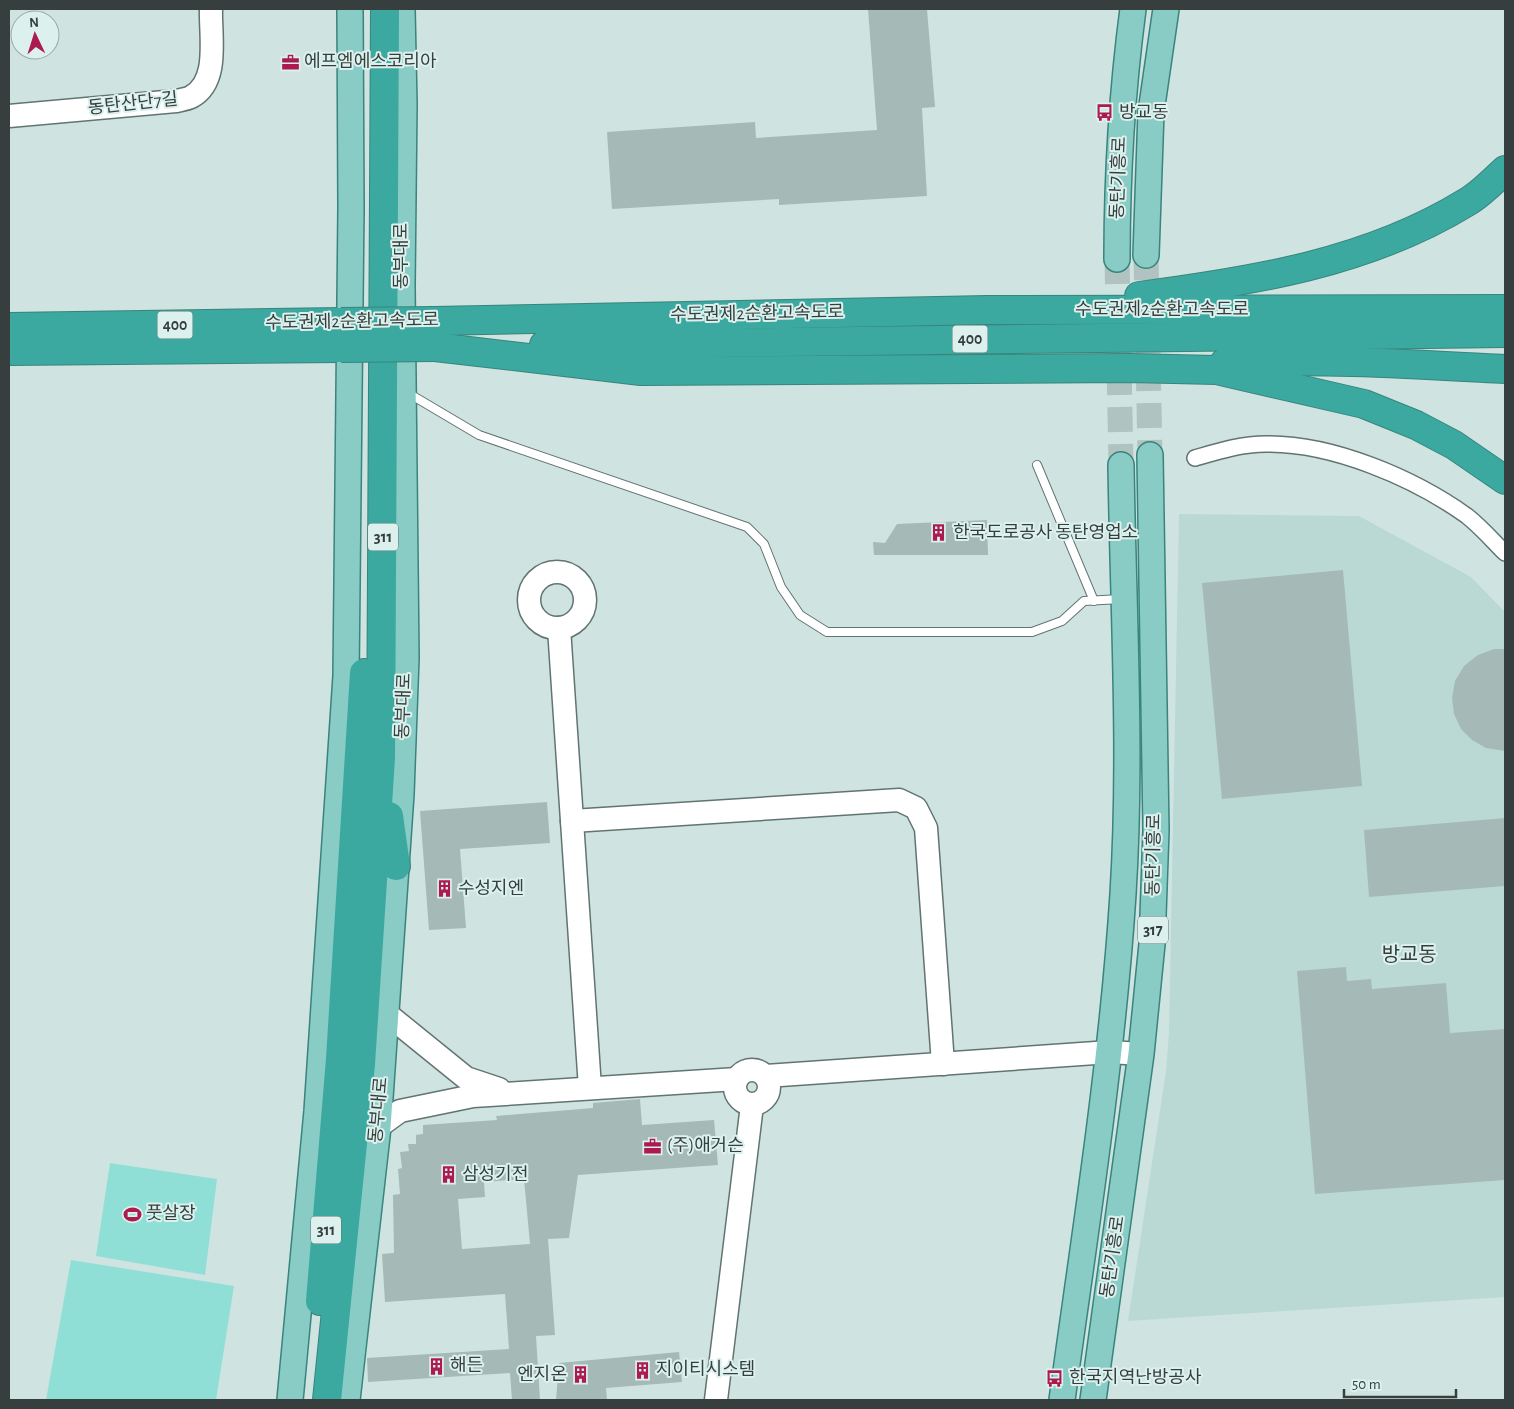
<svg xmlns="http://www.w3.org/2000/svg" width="1514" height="1409" font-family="'Alegreya Sans','Noto Sans KR',sans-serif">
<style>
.built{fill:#bad9d5}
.green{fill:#90dfd6}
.building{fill:#a5bab7;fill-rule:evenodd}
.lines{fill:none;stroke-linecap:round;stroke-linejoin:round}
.primary-tunnel{stroke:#b0c3c0;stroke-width:25;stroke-dasharray:25 12;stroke-linecap:butt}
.lane-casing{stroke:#617472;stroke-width:10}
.street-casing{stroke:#617472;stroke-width:18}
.secondary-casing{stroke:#617472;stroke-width:25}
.primary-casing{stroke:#39847d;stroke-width:28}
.highway-casing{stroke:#39847d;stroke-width:30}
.lane{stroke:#fff;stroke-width:8}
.street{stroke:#fff;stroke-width:15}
.secondary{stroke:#fff;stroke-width:22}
.primary{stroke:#89cbc5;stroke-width:25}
.highway{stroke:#3ba99f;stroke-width:28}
.highway-bridge-casing{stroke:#39847d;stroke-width:30;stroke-linecap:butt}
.highway-bridge{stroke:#3ba99f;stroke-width:28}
.labels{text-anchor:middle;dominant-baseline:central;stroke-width:4;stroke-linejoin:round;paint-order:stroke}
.shield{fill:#dcf1ee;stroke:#687472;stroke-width:1}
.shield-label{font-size:16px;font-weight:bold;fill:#363f3d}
.poi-label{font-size:18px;fill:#363f3d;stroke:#dcf1ee;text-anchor:start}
.street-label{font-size:18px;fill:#363f3d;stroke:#dcf1ee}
.quarter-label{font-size:20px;fill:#363f3d;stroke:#dcf1ee}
</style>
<rect width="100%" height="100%" fill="#cfe4e1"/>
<!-- built -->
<polygon class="built" points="1179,514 1359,516 1471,577 1505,612 1505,1297 1128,1321 1166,1071 1169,1032"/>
<!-- green -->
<g class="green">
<polygon points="110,1163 217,1179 205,1275 96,1256"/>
<polygon points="71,1260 234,1286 216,1400 46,1400"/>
</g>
<!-- building -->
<g class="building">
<polygon points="868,9 927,9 935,107 922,108 927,196 779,205 779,199 612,209 607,132 755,122 756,138 877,130"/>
<polygon points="987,520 988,555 874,555 873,542 885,543 897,524"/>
<polygon points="1343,570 1362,786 1222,799 1202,583"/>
<polygon points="1494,649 1505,649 1505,751 1486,748 1472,740 1461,729 1454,714 1452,698 1455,681 1464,666 1478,655"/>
<polygon points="547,802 550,843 460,849 466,928 429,930 420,811"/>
<polygon points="1505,818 1505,886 1369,897 1364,830"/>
<polygon points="1346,967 1347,981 1371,979 1372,989 1446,983 1450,1033 1505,1029 1505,1180 1315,1194 1297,971"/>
<path d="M640,1099L642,1125L714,1120L718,1165L578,1175L569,1238L548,1239L555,1335L536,1336L540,1400H512L510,1373L368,1382L367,1358L509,1349L505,1294L385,1302L382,1254L394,1253L393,1195L400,1194L398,1169L402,1168L400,1152L409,1151L408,1144H416V1135L423,1134V1125L497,1120L496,1116L593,1108V1103ZM524,1179L530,1244L462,1249L458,1199L485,1197L484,1182Z"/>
<polygon points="679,1352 682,1382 606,1388 607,1400 556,1400 559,1363"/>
</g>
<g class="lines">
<!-- primary-tunnel -->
<g class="primary-tunnel">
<polyline points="1146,255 1150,455"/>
<polyline points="1117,259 1121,465"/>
</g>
<defs>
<g id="lane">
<polyline points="408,393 479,435 747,527 764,544 781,587 800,615 827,632 1032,632 1062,621 1084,601 1121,599"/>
<polyline points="1037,465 1094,601"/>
</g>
<path id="street" d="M1195,458C1219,451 1241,444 1266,444C1332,443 1414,478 1467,516C1481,527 1493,541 1505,553"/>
<g id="secondary">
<path d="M9,116L176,101C180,100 187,99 191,97C220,82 210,36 211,9"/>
<circle cx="557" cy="600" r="28"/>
<polyline points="559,628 590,1088"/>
<polyline points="572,821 899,800 916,808 926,828 943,1064"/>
<polyline points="387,1014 466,1078 499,1089"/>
<circle cx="752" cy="1087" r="17"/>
<polyline points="766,1076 1110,1052 1141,1054"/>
<polyline points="378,1127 400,1111 473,1096 737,1079"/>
<polyline points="716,1400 752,1105"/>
</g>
<g id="primary">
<polyline points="1146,255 1151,112 1166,9"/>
<path d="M1117,259C1117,175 1122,92 1133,9"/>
<polyline points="290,1400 317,1111 346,676 351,208 350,9"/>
<polyline points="347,1400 378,1127 401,794 406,658 402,286 404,104 402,9"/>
<path d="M1062,1400C1085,1232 1112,1064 1123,894C1132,752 1123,607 1121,465"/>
<polyline points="1093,1400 1141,1054 1152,944 1156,830 1150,455"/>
</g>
<g id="highway">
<path d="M1139,296C1253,281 1368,263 1467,202C1481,194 1493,181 1505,170"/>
<polyline points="434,321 987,310 1505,309"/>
<polyline points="9,327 341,322"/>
<polyline points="544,345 1505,333"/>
<polyline points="435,347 641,371 1130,368 1216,370 1364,404 1416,425 1454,445 1505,480"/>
<polyline points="9,351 341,348"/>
<path d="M1224,363C1318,358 1411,364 1505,369"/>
<polyline points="389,816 396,866"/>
<polyline points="320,1301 340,1059 364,673"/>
<polyline points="327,1400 361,1064 381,758 385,9"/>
</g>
</defs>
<!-- lane casing -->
<use href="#lane" class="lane-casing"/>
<!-- street casing -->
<use href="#street" class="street-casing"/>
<!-- secondary casing -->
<use href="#secondary" class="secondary-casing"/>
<!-- primary casing -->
<use href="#primary" class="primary-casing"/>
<!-- highway casing -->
<use href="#highway" class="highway-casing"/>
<!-- lane -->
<use href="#lane" class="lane"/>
<!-- street -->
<use href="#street" class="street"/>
<!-- secondary -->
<use href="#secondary" class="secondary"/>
<!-- primary -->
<use href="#primary" class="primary"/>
<!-- highway -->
<use href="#highway" class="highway"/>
<defs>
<g id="highway-bridge">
<polyline points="341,322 434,321"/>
<polyline points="341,348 435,347"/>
</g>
</defs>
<!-- highway-bridge casing -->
<use href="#highway-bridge" class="highway-bridge-casing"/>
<!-- highway-bridge -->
<use href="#highway-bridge" class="highway-bridge"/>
</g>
<!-- icons -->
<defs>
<symbol id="office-bare" viewBox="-9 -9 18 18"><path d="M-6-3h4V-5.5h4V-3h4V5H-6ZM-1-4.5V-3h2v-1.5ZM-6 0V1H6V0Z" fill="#ac1a4e" stroke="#dcf1ee" stroke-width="2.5" paint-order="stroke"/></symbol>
<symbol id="bus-bare" viewBox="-9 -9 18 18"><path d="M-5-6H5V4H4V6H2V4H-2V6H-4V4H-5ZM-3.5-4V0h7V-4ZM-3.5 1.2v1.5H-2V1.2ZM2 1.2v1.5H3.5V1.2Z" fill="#ac1a4e" stroke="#dcf1ee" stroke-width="2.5" paint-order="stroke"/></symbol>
<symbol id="building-bare" viewBox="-9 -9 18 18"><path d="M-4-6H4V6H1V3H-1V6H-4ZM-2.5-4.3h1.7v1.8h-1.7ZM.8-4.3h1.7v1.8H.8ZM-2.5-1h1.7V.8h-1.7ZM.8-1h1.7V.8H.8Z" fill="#ac1a4e" stroke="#dcf1ee" stroke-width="2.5" paint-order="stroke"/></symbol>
<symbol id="stadium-bare" viewBox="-9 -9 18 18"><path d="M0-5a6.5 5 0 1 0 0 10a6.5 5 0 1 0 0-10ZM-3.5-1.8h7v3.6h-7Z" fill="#ac1a4e" stroke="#dcf1ee" stroke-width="2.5" paint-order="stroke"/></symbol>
</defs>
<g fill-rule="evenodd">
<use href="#office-bare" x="278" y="50" width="25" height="25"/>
<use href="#bus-bare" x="1092" y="100" width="25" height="25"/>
<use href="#building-bare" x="926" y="520" width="25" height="25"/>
<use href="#building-bare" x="432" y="876" width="25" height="25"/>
<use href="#office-bare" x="640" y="1134" width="25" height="25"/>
<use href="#building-bare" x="436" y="1162" width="25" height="25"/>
<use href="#stadium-bare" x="120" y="1202" width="25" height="25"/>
<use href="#building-bare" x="424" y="1354" width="25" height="25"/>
<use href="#building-bare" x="630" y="1358" width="25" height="25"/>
<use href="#building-bare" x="568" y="1362" width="25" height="25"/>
<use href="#bus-bare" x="1042" y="1366" width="25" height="25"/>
</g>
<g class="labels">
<!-- shield labels -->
<g class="shield">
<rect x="157.5" y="311.5" width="35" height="27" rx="4"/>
<rect x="952.5" y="325.5" width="35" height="27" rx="4"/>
<rect x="368" y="523.5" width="30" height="27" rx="4"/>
<rect x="1138" y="916.5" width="30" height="27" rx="4"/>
<rect x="311" y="1216.5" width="30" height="27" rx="4"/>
</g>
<g class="shield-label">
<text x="175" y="325">400</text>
<text x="970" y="339">400</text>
<text x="383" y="537">311</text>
<text x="1153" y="930">317</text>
<text x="326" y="1230">311</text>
</g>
<!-- poi labels -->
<g class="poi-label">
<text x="304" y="62">에프엠에스코리아</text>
<text x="1119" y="113">방교동</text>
<text x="953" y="533">한국도로공사 동탄영업소</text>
<text x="458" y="889">수성지엔</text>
<text x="667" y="1146">(주)애거슨</text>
<text x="462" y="1175">삼성기전</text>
<text x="146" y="1214">풋살장</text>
<text x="450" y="1366">해든</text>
<text x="656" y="1370">지이티시스템</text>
<text x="567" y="1375" text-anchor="end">엔지온</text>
<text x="1069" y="1378">한국지역난방공사</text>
</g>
<!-- street labels -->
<g class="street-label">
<text transform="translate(133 104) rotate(-6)">동탄산단7길</text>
<text transform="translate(1119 178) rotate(-88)">동탄기흥로</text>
<text transform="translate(402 256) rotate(-90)">동부대로</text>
<text x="1162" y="310">수도권제2순환고속도로</text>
<text transform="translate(757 314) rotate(-1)">수도권제2순환고속도로</text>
<text transform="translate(352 322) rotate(-1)">수도권제2순환고속도로</text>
<text transform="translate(404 706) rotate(-88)">동부대로</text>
<text transform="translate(1154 855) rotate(-89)">동탄기흥로</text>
<text transform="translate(379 1110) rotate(-85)">동부대로</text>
<text transform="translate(1113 1257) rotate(-82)">동탄기흥로</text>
</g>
<!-- quarter labels -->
<g class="quarter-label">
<text x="1409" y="955">방교동</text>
</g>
</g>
<!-- border -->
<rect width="1514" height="1409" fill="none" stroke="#363f3d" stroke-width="20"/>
<!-- north arrow -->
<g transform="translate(35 35) rotate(356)"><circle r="24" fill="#dcf1ee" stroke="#9aaaa7"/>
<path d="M0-4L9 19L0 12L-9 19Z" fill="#ac1a4e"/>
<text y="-8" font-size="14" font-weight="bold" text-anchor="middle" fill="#363f3d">N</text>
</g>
<!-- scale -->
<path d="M1344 1389v8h112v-8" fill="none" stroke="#363f3d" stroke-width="2.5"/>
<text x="1352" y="1389" font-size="15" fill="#363f3d" stroke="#dcf1ee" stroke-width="4" paint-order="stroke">50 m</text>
</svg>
